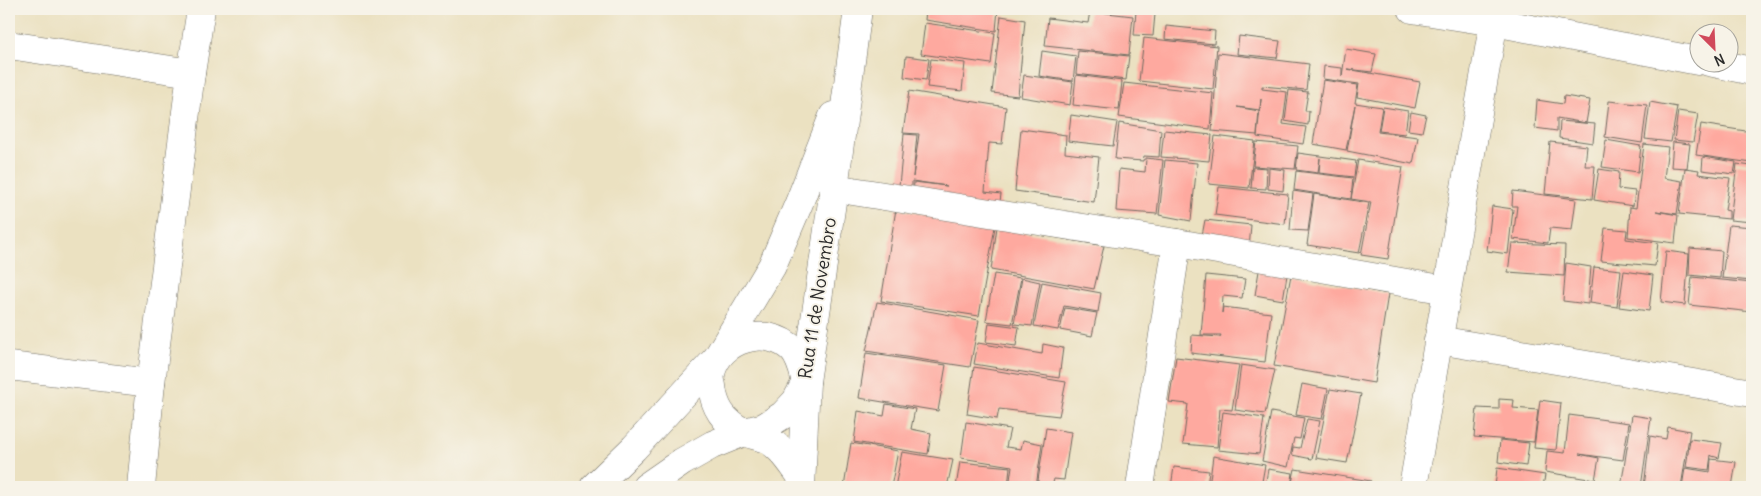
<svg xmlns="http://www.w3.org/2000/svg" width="1761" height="496" font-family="Delius,sans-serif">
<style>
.building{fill:#fea99f}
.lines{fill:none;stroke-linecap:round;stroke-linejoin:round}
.minor-casing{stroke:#6e6b60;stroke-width:29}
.secondary-casing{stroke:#6e6b60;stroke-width:29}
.minor{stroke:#fff;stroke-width:28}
.secondary{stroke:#fff;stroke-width:28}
.labels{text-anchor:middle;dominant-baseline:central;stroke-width:4;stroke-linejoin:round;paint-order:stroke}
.street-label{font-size:18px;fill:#2b2b2b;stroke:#f7f3e8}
</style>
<rect width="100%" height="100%" fill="#f7f3e8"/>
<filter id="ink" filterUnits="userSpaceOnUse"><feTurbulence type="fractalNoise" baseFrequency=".02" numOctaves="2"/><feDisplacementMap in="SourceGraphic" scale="10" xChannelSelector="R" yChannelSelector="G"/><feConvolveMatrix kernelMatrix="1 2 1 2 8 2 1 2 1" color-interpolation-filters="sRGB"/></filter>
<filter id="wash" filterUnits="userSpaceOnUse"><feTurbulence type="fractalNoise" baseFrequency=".0096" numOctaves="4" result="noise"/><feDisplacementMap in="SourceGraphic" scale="20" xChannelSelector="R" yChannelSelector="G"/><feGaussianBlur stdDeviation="1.12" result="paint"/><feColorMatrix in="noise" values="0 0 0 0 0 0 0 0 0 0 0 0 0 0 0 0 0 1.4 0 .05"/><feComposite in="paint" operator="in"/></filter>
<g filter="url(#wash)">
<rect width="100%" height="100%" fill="#ebe1c1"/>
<g id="blocks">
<!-- building -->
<g class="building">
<polygon points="926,9 998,9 996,31 925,20"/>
<polygon points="1090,11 1133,16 1129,55 1045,46 1048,18 1088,23"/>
<polygon points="1136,11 1155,14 1153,36 1134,35"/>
<polygon points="1001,16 1025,20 1018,96 992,93"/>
<polygon points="925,23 995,33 991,64 921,54"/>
<polygon points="1166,26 1215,31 1214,44 1165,39"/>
<polygon points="1239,36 1280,41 1277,58 1237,54"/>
<polygon points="1144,38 1217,46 1213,89 1139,81"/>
<polygon points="1346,49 1376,54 1372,72 1347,69 1420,82 1415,108 1357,97 1359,84 1323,79 1324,66 1342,68 1342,76"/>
<polygon points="1042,51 1076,56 1073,81 1039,76"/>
<polygon points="1078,51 1129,56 1126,80 1076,74"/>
<polygon points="1218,53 1309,64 1306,90 1262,86 1262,89 1287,92 1283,124 1306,127 1303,144 1257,137 1261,99 1260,110 1237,107 1259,111 1257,135 1212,131"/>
<polygon points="906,56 929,59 926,80 904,77"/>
<polygon points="931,59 965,63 962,91 927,87"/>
<polygon points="1024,75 1073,82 1070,105 1021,97"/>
<polygon points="1076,75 1122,81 1119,110 1073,105"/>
<polygon points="1323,80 1358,85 1355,103 1382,107 1378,132 1418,137 1413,164 1347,151 1355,105 1346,150 1313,144"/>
<polygon points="1124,83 1213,93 1210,129 1119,117"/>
<polygon points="1289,90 1308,92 1305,111 1309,111 1308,125 1285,121"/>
<polygon points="909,91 1006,107 1002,144 989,143 985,192 1001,194 999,209 913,195 914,182 947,186 912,181 912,187 899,186 904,134 917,135 913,177 919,134 903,133"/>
<polygon points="1564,96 1590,100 1586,123 1557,118 1557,131 1535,128 1537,100 1563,104"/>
<polygon points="1609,101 1647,105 1642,143 1605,137"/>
<polygon points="1650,102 1677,107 1671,142 1645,139"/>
<polygon points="1383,107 1408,111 1405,134 1379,131"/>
<polygon points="1678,111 1698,114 1693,142 1674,140"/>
<polygon points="1411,112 1426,115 1422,132 1408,130"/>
<polygon points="1071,115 1117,122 1113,146 1068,141"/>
<polygon points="1560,121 1595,124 1593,143 1559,138"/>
<polygon points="1119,123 1161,130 1159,157 1144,156 1143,161 1115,159"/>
<polygon points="1701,124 1752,132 1752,163 1696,155"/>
<polygon points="1021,129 1066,135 1065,153 1099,157 1094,202 1015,191"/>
<polygon points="1164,130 1212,135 1209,161 1161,157"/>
<polygon points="1215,136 1255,141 1249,188 1209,184"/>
<polygon points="1606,140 1641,146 1638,172 1602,167"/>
<polygon points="1256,142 1298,146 1295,169 1253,166"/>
<polygon points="1550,142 1587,146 1585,166 1595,166 1592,199 1545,194"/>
<polygon points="1673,142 1690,144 1687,168 1671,167"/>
<polygon points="1644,144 1668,147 1664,178 1682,181 1677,214 1656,211 1678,215 1675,243 1628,237 1630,207 1636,208"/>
<polygon points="1298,153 1356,161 1354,177 1319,173 1320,158 1318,173 1296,170"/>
<polygon points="1703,157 1736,162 1734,174 1702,170"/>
<polygon points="1146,158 1163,160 1157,214 1116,211 1119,169 1145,172"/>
<polygon points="1165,160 1197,163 1191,221 1159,215"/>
<polygon points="1358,160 1403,167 1388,259 1361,255 1371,202 1351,199"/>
<polygon points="1737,164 1752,166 1752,222 1730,220"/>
<polygon points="1253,167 1267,168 1266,189 1251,188"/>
<polygon points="1269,168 1285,170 1283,191 1268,189"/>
<polygon points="1685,168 1699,170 1698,174 1730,178 1725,210 1729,211 1729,219 1679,214"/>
<polygon points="1599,169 1619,172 1618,189 1635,191 1633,206 1594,200"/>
<polygon points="1296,171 1353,178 1351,199 1294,190"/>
<polygon points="1219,187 1288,194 1285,224 1215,215"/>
<polygon points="1293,191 1313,194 1308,231 1290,230"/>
<polygon points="1513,191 1576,199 1572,230 1550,228 1548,243 1513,239 1517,206 1512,206"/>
<polygon points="1314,194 1369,203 1359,253 1307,245"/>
<polygon points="1492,206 1513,209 1508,254 1487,251"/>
<polygon points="896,209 995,227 979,316 881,301"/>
<polygon points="1205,220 1251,225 1249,249 1201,241"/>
<polygon points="1729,225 1752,227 1752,281 1722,278"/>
<polygon points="997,227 1104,246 1094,289 991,270"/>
<polygon points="1605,228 1627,230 1626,239 1658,243 1655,266 1601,261"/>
<polygon points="1512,243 1565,245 1564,276 1508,272"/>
<polygon points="1690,248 1722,251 1720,278 1689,275"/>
<polygon points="1666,251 1689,254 1685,305 1661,302"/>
<polygon points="1566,263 1591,267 1588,304 1563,301"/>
<polygon points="1594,267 1621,270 1617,307 1590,303"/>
<polygon points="1259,271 1287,275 1283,300 1255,295"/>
<polygon points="1624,271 1653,275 1649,311 1619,307"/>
<polygon points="994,274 1021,278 1012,324 986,321"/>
<polygon points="1206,275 1245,279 1242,298 1223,296 1222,313 1223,307 1271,313 1265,362 1191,353 1192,335 1220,337 1221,335 1201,335"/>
<polygon points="1291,275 1388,294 1374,383 1274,366"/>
<polygon points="1692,277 1752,283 1752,312 1689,305"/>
<polygon points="1022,278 1040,282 1032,326 1014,324"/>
<polygon points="1042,282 1101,293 1098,312 1064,306 1058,330 1034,326"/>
<polygon points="877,302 979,320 970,367 866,351"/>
<polygon points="1065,308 1097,313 1092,336 1060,330"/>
<polygon points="989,323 1019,327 1016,346 986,342"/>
<polygon points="978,343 1042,354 1043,344 1063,348 1059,378 974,364"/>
<polygon points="866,353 946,365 938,411 859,398"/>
<polygon points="1176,357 1239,365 1232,410 1220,409 1217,447 1183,444 1188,404 1169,402"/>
<polygon points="1241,365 1275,370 1265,414 1235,410"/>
<polygon points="974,367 1066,382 1059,416 999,409 997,419 967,414"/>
<polygon points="1302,384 1328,389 1322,419 1296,415"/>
<polygon points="1330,389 1361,394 1347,463 1316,458"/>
<polygon points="1499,399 1514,400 1513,408 1538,410 1534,442 1474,437 1477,408 1499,409"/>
<polygon points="1540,400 1561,403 1556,450 1534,448"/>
<polygon points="886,404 915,409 911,429 931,433 928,454 854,442 858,411 884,416"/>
<polygon points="1223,412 1264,418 1259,454 1218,450"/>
<polygon points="1271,412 1304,418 1300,439 1294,438 1288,467 1262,461"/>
<polygon points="1569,415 1629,423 1623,460 1579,454 1599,458 1595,480 1545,472 1547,451 1565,453"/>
<polygon points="1632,415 1651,418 1641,487 1621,487"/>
<polygon points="1307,419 1320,421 1312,459 1292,455 1293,447 1300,448"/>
<polygon points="966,422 1010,429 1006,447 1021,449 1023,440 1042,444 1036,487 1009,487 1012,466 961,458"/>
<polygon points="1668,427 1690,431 1681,487 1644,487 1650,436 1666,439"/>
<polygon points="1046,428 1071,432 1064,480 1054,479 1052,487 1037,487"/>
<polygon points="1690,439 1722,443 1719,458 1712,456 1711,455 1709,470 1686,467"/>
<polygon points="1500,440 1529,443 1526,466 1498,462"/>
<polygon points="851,443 898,451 891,487 844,487"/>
<polygon points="902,452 953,460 947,487 895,487"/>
<polygon points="1213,456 1265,465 1261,487 1209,487"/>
<polygon points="1711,459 1736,462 1732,487 1682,487 1685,468 1710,472"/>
<polygon points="960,462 1010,467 1008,487 984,486 984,487 956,487"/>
<polygon points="1174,467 1209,471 1207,487 1171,487"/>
<polygon points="1497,468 1545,475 1543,487 1495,487"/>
<polygon points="1268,469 1293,473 1291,487 1265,487"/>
<polygon points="1295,469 1371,481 1369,487 1318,487 1307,485 1306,487 1291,487"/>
<polygon points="1591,484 1619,486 1619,487 1591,487"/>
</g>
</g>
</g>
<g filter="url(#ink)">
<use href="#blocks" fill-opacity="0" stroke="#6e6b60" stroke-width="1"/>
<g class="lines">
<defs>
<g id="minor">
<polyline points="1412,9 1494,22 1698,61"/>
<polyline points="9,45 191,73"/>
<polyline points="1709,62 1752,71"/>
<polyline points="834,188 1177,243 1447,290"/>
<polyline points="1438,340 1752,393"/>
<polyline points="9,366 151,383"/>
<polyline points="141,487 151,383 191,73 201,9"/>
<path d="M801,487L806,382C803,371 801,359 793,350C768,324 718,338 711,374C710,378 711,382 712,386C714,407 723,421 742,431C750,435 760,436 768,440C782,448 791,463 801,476"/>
<polyline points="1140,487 1177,243"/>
<polyline points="1413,487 1496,9"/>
</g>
<g id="secondary">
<polyline points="594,487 634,448 717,358 772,266 799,203 833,116"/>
<polyline points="646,487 682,462 712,445 744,432 764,427 783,415 796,401 806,382 834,188 858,9"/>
</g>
</defs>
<!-- minor casing -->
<use href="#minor" class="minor-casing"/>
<!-- secondary casing -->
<use href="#secondary" class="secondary-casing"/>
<!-- minor -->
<use href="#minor" class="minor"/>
<!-- secondary -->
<use href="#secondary" class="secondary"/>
</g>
</g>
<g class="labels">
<!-- street labels -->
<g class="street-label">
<text transform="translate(817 298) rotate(-81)">Rua 11 de Novembro</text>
</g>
</g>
<!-- margin -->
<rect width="1761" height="496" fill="none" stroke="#f7f3e8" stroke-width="30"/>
<!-- north arrow -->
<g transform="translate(1714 48) rotate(156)"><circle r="24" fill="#f7f3e8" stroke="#a5a39c"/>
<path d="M0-4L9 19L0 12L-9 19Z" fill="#d1495b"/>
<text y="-8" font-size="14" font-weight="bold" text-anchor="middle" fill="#2b2b2b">N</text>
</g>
</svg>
